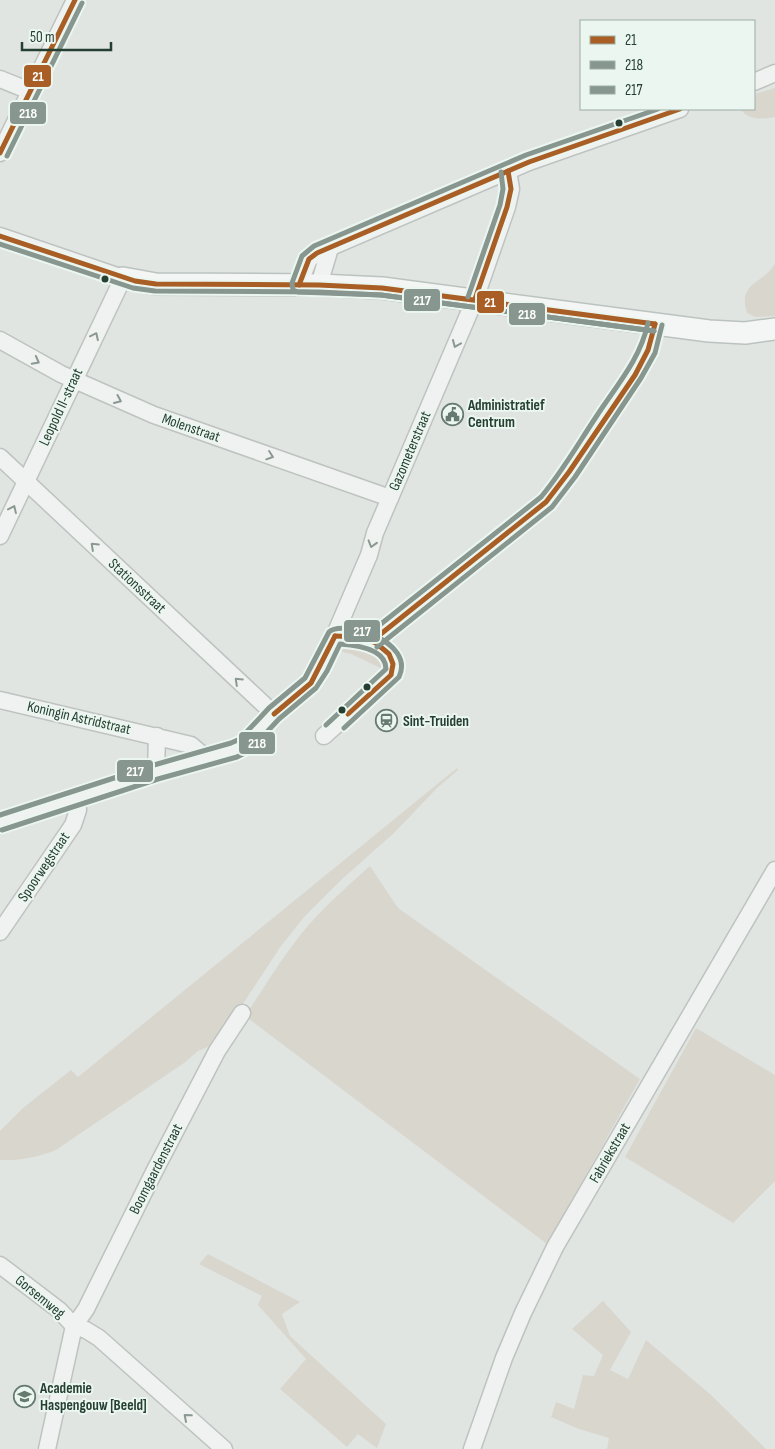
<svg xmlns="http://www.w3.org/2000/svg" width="775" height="1449" font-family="'Sofia Sans Condensed',sans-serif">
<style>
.green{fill:#d9d6ce}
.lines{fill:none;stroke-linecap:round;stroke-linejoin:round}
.minor-casing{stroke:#bec3c0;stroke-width:19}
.major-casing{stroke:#bbc3bf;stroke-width:24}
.minor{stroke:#eff2f0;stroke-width:16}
.major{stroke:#f4f6f5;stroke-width:21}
.bus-1-casing{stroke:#ecf6f0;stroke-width:9}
.bus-2-casing{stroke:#ecf6f0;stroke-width:9}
.bus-3-casing{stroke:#ecf6f0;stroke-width:9}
.bus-1{stroke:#a85e24;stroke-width:5}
.bus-2{stroke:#87968e;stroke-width:5}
.bus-3{stroke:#87968e;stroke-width:5}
.oneway{stroke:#8a9991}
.bus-dot{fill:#254032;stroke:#ecf6f0;stroke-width:2}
.labels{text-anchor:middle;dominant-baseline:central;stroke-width:4;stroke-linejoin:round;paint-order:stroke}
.poi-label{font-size:15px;font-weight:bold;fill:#254032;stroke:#ecf6f0;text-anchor:start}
.street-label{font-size:15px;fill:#254032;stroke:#ecf6f0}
.line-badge{stroke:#ecf6f0;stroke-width:2}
.badge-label{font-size:14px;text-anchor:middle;font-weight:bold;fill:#fff}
</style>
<rect width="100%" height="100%" fill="#e0e5e2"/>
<!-- green -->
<g class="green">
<path d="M775,88V117C761,119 750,121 740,109H754V94Z"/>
<path d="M775,263V316L755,317L747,313C737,281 765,284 775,263Z"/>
<path d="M343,643C361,645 386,646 385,670L351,654L336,650L339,645Z"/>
<path d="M457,768L458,770L437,788L395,832L340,881L305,916L281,946L217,1043L198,1051L184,1063L56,1150C38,1157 20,1161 0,1160V1131L23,1108L71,1070L78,1077Z"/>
<path d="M370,866L398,908L640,1079L547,1244L245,1016C261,993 275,968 292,946C314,915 342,891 370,866Z"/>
<polygon points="696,1028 775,1075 775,1181 733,1223 625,1157"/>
<polygon points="208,1254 300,1302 282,1314 290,1336 386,1424 377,1448 358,1434 347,1447 280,1389 306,1359 258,1305 262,1296 199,1264"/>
<polygon points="603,1301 631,1332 610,1370 628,1379 646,1340 710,1394 766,1449 607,1449 609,1438 579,1429 551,1417 556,1402 574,1409 583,1375 594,1376 603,1355 572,1329"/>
</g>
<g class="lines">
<defs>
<g id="minor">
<polyline points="0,79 30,91"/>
<polyline points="754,82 775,73"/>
<polyline points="0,153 75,0"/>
<polyline points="0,236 123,278 0,536"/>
<polyline points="299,285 309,259 317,253 529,162 680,109"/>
<polyline points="319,285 330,248"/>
<polyline points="0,340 61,374 154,415 390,498"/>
<polyline points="0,457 274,714"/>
<path d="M372,641L546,502C568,477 585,448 603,420C623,391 651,360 655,324"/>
<polyline points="0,700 191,745 205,757"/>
<path d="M324,736L391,675C398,660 385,646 371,641C360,636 346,636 335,636"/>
<polyline points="156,772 157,736"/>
<polyline points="0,823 156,772 234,750 244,745 274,714 311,683 321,667 369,555 375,533 390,498 475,299 507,207 511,189 508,171"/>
<polyline points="0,932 73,825 78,810 77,799"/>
<polyline points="0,1265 59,1310 74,1326 86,1330 99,1338 224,1449"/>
<polyline points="47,1449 74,1326 86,1309 154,1172 217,1051 242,1013"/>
<polyline points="472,1449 504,1358 523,1313 555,1247 775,870"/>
</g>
<polyline id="major" points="123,278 156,284 319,285 382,288 709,331 745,333 775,329"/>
</defs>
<!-- minor casing -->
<use href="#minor" class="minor-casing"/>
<!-- major casing -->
<use href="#major" class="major-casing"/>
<!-- minor -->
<use href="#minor" class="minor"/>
<!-- major -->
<use href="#major" class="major"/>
<defs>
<g id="bus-1">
<polyline points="0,153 75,0"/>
<polyline points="0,236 135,281 156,284 319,285 382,288 655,324"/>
<polyline points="299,285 309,259 317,253 529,162 680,109"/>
<polyline points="475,299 507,207 511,189 508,171"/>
<polyline points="335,636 358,637 376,643 389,654 393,664 391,675 348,714"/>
<polyline points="372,641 546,502 569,472 635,375 648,350 655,324"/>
<polyline points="274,714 311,683 335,636"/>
</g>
<g id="bus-2">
<polyline points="7,156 82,3"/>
<polyline points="0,244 133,288 155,291 319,292 381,295 654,331"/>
<polyline points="377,647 552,507 575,477 641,378 655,353 662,325"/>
<path d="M2,830L158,779L237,757L249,751L279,719L316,688L327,671L340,644C355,645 386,648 386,669L326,725"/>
</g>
<g id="bus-3">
<polyline points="468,297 500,205 503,189 501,172"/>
<polyline points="654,331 381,295 298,292 293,290 292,283 302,256 314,246 526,155 658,109"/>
<path d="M367,635L541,497C562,472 578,444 596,417C616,386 640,360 648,323"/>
<path d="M0,815L154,765L231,743L240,739L269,708L305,678L329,632C342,619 416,641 399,677L344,728"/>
</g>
</defs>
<!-- bus-1 casing -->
<use href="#bus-1" class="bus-1-casing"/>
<!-- bus-2 casing -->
<use href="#bus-2" class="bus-2-casing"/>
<!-- bus-3 casing -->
<use href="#bus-3" class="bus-3-casing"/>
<!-- bus-1 -->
<use href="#bus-1" class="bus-1"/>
<!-- bus-2 -->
<use href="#bus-2" class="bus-2"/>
<!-- bus-3 -->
<use href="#bus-3" class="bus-3"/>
</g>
<!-- one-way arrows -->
<defs><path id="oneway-chevron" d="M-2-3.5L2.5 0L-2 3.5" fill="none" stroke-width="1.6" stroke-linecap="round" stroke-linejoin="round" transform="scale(1.25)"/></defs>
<g class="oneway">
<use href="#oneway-chevron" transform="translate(95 336) rotate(-64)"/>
<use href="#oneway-chevron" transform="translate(456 344) rotate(113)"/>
<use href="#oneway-chevron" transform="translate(36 361) rotate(28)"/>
<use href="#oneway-chevron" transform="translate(118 400) rotate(24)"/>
<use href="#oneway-chevron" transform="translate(270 456) rotate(19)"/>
<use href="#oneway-chevron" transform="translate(13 509) rotate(-65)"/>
<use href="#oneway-chevron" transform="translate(372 544) rotate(107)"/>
<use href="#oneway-chevron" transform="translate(94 546) rotate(-137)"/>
<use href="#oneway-chevron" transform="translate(238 681) rotate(-137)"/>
<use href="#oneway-chevron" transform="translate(187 1417) rotate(-139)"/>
</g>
<!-- icons -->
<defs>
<symbol id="civic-ring" viewBox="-11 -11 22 22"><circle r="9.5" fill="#ecf6f0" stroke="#667a70" stroke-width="1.5"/><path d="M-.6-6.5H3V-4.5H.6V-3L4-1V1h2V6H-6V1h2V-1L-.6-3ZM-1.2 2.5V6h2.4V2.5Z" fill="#667a70"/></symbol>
<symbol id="station-ring" viewBox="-11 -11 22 22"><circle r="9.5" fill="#ecf6f0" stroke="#667a70" stroke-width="1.5"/><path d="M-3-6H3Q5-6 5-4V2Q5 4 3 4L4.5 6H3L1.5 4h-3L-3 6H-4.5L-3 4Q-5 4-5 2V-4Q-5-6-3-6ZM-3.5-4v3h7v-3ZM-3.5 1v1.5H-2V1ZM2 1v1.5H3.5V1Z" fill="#667a70"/></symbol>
<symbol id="university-ring" viewBox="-11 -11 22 22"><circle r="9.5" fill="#ecf6f0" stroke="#667a70" stroke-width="1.5"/><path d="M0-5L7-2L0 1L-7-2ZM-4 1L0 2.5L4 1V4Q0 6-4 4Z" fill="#667a70"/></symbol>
</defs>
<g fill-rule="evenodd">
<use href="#civic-ring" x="440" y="402" width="25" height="25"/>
<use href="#station-ring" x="374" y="708" width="25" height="25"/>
<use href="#university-ring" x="12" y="1384" width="25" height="25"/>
</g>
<!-- markers -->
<g class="bus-dot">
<circle cx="619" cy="123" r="4.5"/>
<circle cx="105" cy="279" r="4.5"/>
<circle cx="367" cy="687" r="4.5"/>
<circle cx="342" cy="710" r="4.5"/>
</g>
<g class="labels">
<!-- poi labels -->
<g class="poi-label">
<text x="468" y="405">Administratief<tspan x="468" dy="17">Centrum</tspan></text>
<text x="403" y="721">Sint-Truiden</text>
<text x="40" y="1388">Academie<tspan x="40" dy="17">Haspengouw [Beeld]</tspan></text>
</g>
<!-- street labels -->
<g class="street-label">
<text transform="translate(61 407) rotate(-65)">Leopold II-straat</text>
<text transform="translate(191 428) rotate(19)">Molenstraat</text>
<text transform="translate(410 451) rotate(-67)">Gazometerstraat</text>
<text transform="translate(137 586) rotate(43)">Stationsstraat</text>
<text transform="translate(79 718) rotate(13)">Koningin Astridstraat</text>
<text transform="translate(44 867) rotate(-56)">Spoorwegstraat</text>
<text transform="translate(610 1153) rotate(-60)">Fabriekstraat</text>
<text transform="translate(156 1169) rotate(-63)">Boomgaardenstraat</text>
<text transform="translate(40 1297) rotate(39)">Gorsemweg</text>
</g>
</g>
<g class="line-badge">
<rect x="23" y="64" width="29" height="24" rx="5" fill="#a85e24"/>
<rect x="9" y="101" width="38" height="24" rx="5" fill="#87968e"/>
<rect x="403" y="288" width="38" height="24" rx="5" fill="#87968e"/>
<rect x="476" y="290" width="29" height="24" rx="5" fill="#a85e24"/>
<rect x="508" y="302" width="38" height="24" rx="5" fill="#87968e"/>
<rect x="343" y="619" width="38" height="24" rx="5" fill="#87968e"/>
<rect x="238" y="731" width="38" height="24" rx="5" fill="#87968e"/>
<rect x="116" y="759" width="38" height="24" rx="5" fill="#87968e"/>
</g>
<g class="badge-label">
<text x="38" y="81">21</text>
<text x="28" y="118">218</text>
<text x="422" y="305">217</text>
<text x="490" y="307">21</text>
<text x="527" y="319">218</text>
<text x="362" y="636">217</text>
<text x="257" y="748">218</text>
<text x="135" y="776">217</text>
</g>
<!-- legend -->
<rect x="580" y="20" width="175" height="90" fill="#ecf6f0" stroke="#9cada4"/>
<rect x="590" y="36" width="25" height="8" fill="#a85e24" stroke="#9cada4"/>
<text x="625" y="45" font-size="15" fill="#254032">21</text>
<rect x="590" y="61" width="25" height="8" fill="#87968e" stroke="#9cada4"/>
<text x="625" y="70" font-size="15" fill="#254032">218</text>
<rect x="590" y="86" width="25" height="8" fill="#87968e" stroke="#9cada4"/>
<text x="625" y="95" font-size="15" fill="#254032">217</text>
<!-- scale -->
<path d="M22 42v8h89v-8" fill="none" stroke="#254032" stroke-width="2.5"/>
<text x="30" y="42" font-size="15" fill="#254032" stroke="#ecf6f0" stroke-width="4" paint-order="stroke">50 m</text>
</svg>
